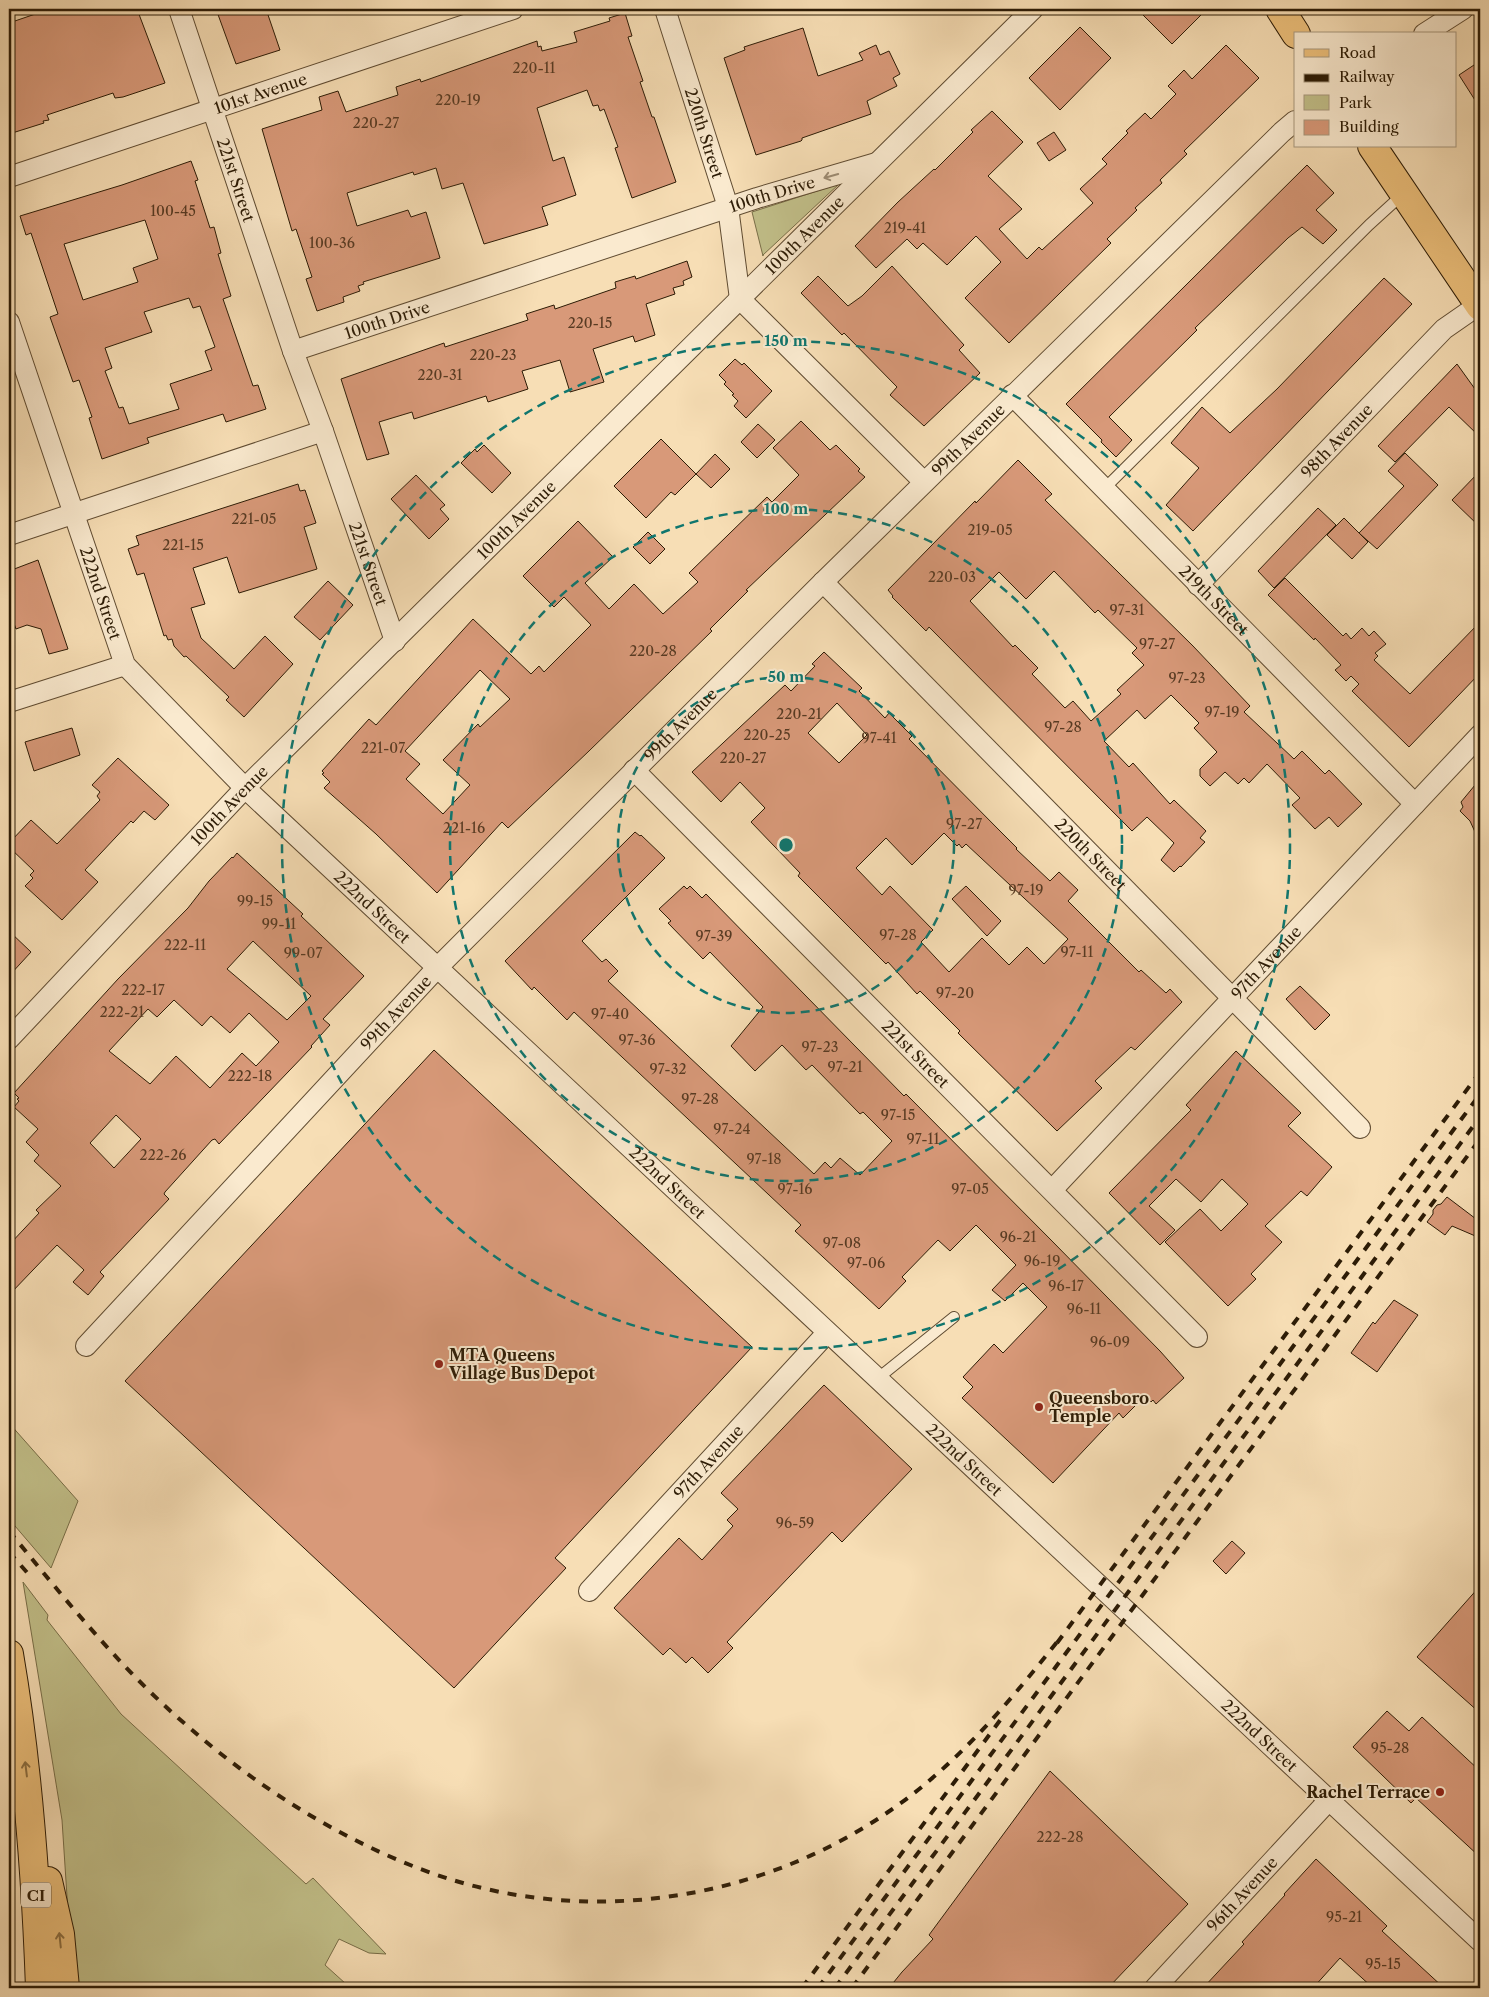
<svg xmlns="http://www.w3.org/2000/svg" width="1489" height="1997" font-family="'Libre Caslon Text',serif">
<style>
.green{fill:#c2c08a;stroke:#786e48}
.building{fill:#d89979;stroke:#2d1c06;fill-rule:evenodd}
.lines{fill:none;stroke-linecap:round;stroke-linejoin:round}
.lane-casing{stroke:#604c32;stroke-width:12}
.street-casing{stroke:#604c32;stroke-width:22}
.primary-casing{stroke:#2d1c06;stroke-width:30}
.highway-casing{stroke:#2d1c06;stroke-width:30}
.lane{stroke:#faeacf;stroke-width:10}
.street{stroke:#faeacf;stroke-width:20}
.primary{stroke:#ecbf7a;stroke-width:28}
.highway{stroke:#ecbf7a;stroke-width:28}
.rail{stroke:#2d1c06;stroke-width:4;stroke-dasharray:9 9;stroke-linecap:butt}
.oneway{stroke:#9e8d75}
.oneway2{stroke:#8c6e40}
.ring{fill:none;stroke:#0f766e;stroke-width:2.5;stroke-dasharray:9 6}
.poi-dot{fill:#8f2418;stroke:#faeacf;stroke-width:2}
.labels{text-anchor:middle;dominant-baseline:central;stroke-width:4;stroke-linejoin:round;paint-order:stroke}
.number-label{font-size:14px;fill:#583b23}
.shield{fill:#faeacf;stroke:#6a5a42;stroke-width:1}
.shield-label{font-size:15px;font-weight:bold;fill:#2d1c06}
.street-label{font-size:16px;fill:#2d1c06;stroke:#faeacf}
.poi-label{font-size:16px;font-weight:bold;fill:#2d1c06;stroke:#faeacf;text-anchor:start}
.centre{fill:#0f766e;stroke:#faeacf;stroke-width:2.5}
.ring-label{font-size:15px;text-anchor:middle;font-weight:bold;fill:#0f766e;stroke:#faeacf;stroke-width:4;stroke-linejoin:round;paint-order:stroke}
</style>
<rect width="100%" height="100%" fill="#f7deb5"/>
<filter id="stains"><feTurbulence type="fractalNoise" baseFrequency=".004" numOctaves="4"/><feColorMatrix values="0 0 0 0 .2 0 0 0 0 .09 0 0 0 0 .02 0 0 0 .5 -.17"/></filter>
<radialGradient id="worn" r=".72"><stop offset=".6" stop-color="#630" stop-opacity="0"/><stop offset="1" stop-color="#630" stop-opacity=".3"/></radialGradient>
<!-- green -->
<g class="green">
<polygon points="839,184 763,255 763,256 752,212"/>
<polygon points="9,1423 78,1501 51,1568 9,1519"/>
<polygon points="23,1582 48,1615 47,1620 121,1714 306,1884 313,1878 386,1954 369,1953 339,1939 325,1965 346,1984 345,1988 73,1988 62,1820"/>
</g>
<!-- building -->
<g class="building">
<polygon points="50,9 137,9 165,83 123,97 115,98 113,93 47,115 49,120 43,121 44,123 9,134 9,23"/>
<polygon points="216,9 266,9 280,50 236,64"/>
<polygon points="1137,9 1207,9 1172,44"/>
<polygon points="625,13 632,36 628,37 643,81 640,82 652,117 654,117 676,182 632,198 615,148 618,147 604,109 600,111 598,105 593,106 587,90 537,108 553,161 564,157 576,195 542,207 548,225 484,244 463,183 442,189 436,168 414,175 413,172 347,193 357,226 408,210 411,217 426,212 440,258 363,282 364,284 358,286 360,291 343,297 344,302 317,311 306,279 312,277 296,229 292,231 262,129 322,110 319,97 338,91 346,112 398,95 396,87 420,79 421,82 537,41 538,47 541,46 542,51 577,42 574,32 610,21 609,18"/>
<polygon points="1080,27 1111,58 1060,110 1029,78"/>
<polygon points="803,28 818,76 863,60 859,53 876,45 880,55 889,51 900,74 893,78 897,86 867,101 871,114 802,138 802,140 801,141 756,155 724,58 745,50 744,47"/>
<polygon points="1226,45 1259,78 1184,151 1187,154 1160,180 1162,183 1135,208 1137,210 1107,239 1111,243 1009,343 965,298 1001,262 976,236 947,265 923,243 917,249 907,239 876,268 855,246 898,202 934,169 935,170 973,132 971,130 992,111 1023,142 988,176 1022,209 999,229 1027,259 1039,247 1042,250 1093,203 1080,189 1107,164 1102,159 1128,133 1126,131 1145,113 1151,119 1176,94 1168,86 1184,70 1192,79"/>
<polygon points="1480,61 1480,108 1459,75"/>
<polygon points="1054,132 1066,150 1049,161 1037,143"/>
<path d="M191,161L198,180L195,181L210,228L214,227L221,253L218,254L231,296L223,299L253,386L258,385L266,409L226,422L223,414L147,438L149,443L102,459L89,418L92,417L79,380L73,382L50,317L58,314L31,233L26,235L20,216L122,185ZM145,220L158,259L133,268L138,282L83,300L64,244ZM189,298L193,308L200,306L215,347L205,351L212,370L170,384L179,409L129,424L123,407L119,408L105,371L112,368L105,348L152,332L144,312Z"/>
<polygon points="1307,165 1334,193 1316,210 1337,230 1323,244 1302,227 1288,238 1195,328 1197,330 1109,417 1132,440 1116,457 1101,442 1102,440 1066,404"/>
<polygon points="687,261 692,277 683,281 684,285 673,288 675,294 646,304 655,335 635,342 633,336 593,349 604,382 570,392 560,360 522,371 528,389 488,402 486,396 414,419 412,412 379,422 389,454 367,460 341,379 444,343 445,347 528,320 526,314 554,305 555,309 616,288 615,282 635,276 636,279"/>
<polygon points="892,266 964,345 959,350 980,373 924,426 890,395 897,387 844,333 842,335 801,293 818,276 848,306 862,296"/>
<polygon points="1384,278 1412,304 1193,531 1166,505 1199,468 1171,443 1202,407 1230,433 1277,389"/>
<polygon points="735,359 742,365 744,363 772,391 746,418 734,406 738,401 732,395 734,394 724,384 726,382 719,375"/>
<polygon points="1457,364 1480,396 1480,437 1449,407 1395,462 1378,446"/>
<path d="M801,421L830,450L836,445L860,469L858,471L865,477L746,590L748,591L710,629L712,631L589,751L508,828L502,822L437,893L376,834L324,788L330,782L322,774L324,773L322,771L369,719L376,725L473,619L531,674L539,666L544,672L591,625L564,597L554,607L523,576L578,521L613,557L585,583L609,609L634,584L663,614L698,582L689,573L767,497L772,502L799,475L773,448ZM480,670L510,699L480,727L478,724L443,760L470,785L443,814L406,779L420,764L405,751Z"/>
<polygon points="758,424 775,440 757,458 741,442"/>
<polygon points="661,439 696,474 675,495 671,492 646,518 614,486"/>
<polygon points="484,445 511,473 492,493 461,463 475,449 477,452"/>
<polygon points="1405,453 1438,485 1377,549 1359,533 1404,486 1388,471"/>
<polygon points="715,454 730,469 711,488 696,474"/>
<path d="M1018,460L1052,494L1045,500L1193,646L1250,706L1244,712L1294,759L1302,751L1325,774L1329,770L1362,804L1338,827L1329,817L1315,829L1292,805L1300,798L1267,764L1249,783L1244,778L1238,784L1225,772L1210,786L1200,776V769L1217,752L1194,728L1199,723L1171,695L1145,719L1137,710L1104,741L1129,767L1133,763L1170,804L1174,800L1206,831L1200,838L1205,842L1181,867L1180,866L1174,872L1161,860L1174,843L1147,817L1132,831L929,627L926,631L892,597L893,596L888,590L975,501L976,503ZM1054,571L1095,613L1098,610L1137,648L1132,653L1144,665L1117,690L1121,694L1091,721L1073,701L1065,708L1032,674L1038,668L1015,645L1013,647L970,601L999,572L1026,599Z"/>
<polygon points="1480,471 1480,527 1452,500"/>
<polygon points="416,475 445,505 440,509 449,519 429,539 391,499"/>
<polygon points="298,484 300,491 305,490 316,523 304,527 317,569 239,593 227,557 193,568 205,604 191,608 201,638 234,669 265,636 293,664 244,717 226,700 229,697 186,656 184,657 174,646 172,639 168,640 166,635 164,636 144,573 137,575 128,549 139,545 136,536"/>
<polygon points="1318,508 1336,525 1274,588 1258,571"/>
<polygon points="1344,518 1368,542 1352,559 1327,535"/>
<polygon points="648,532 665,549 650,564 633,547"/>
<polygon points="38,560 68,649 49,654 41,629 27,625 16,629 12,618 9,619 9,571"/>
<polygon points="1285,578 1343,636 1346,633 1351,639 1362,628 1369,636 1374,631 1386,644 1375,653 1378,656 1374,660 1410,694 1480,622 1480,673 1409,747 1352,691 1359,684 1351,676 1346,681 1335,670 1341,665 1315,638 1314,640 1268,595"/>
<polygon points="328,581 353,605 320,640 294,617"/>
<path d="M824,652L862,688L859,691L885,718L889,713L912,736L909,739L1000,831L1017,848L1016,849L1050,881L1059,872L1078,890L1068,901L1139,972L1141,970L1166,993L1170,989L1182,1002L1135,1050L1131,1047L1095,1081L1102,1088L1057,1131L958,1033L960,1031L920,991L917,994L888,962L886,964L798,876L800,873L751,822L765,808L740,782L721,802L692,772L785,685L791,691L815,666L812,664ZM837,703L867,735L839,763L808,733ZM944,833L957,846L959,844L962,848L966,844L1068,939L1044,964L1027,947L1009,965L982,938L949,972L921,942L933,930L890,886L882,895L856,868L886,838L912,865Z"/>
<polygon points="72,728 80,755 34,771 25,742"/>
<polygon points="118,758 169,805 155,820 144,811 133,823 131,821 85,870 98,882 62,920 25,886 33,878 30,875 34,871 9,847 9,843 31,820 57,844 100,800 97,796 100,792 92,785"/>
<polygon points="1480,779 1480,843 1470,821 1460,811 1463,807 1461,802"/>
<polygon points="635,832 640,836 641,835 665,858 582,941 602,962 606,959 618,971 608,981 814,1174 825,1162 831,1168 840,1158 860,1175 892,1141 863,1112 860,1114 812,1065 806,1070 782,1045 755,1071 731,1046 763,1007 710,952 703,959 668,923 671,921 659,909 684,886 687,889 690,886 702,898 706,894 904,1096 906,1094 1053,1242 1160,1351 1184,1378 1156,1404 1153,1400 1151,1402 1145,1396 1123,1418 1119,1413 1053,1483 962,1398 973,1387 963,1377 994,1344 1003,1353 1047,1307 1023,1283 1005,1301 992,1290 1016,1265 976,1225 950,1251 938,1240 902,1277 906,1281 879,1309 795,1231 801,1225 574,1012 567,1020 534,987 532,990 505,961"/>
<path d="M237,853L303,914L301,916L364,976L323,1019L330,1025L311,1046L312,1047L219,1144L215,1139L212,1140L165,1192L164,1194L169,1199L100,1272L104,1276L88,1295L73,1282L84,1270L57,1245L9,1295V1245L39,1213L36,1210L61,1186L34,1161L39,1155L26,1142L38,1129L14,1107L19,1101L17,1099L19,1098L14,1093L118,979L188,908L209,881L232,857L233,858ZM253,941L311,996L287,1020L227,969ZM174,1000L202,1026L211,1016L230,1033L249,1013L279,1042L256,1066L242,1053L210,1088L176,1056L150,1084L109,1051L148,1009L157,1017ZM116,1115L141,1139L114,1168L90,1143Z"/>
<polygon points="966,886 1001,921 987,936 952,899"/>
<polygon points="9,931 31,952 9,976"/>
<polygon points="1300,986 1330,1015 1315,1030 1286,999"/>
<polygon points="434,1050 752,1347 555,1558 566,1568 454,1688 125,1381"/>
<polygon points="1236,1051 1301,1113 1288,1126 1332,1167 1307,1196 1301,1191 1265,1226 1282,1242 1251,1274 1256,1279 1228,1306 1165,1242 1200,1209 1221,1231 1248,1204 1222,1179 1201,1202 1176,1179 1149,1206 1175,1230 1160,1245 1109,1193 1191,1110 1186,1105"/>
<polygon points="1447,1197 1480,1222 1480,1238 1452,1226 1445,1235 1427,1222 1433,1214 1433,1210 1437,1205 1441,1204"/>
<polygon points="1394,1300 1418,1315 1377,1372 1351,1353 1373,1322 1375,1324"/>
<polygon points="824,1385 912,1469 842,1542 832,1532 727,1642 733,1648 708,1673 692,1657 686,1663 670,1648 663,1655 614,1608 679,1538 702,1560 733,1526 727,1520 738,1509 721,1493"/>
<polygon points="1232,1541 1245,1553 1226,1574 1213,1561"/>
<polygon points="1480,1586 1480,1713 1417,1657"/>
<polygon points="1387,1711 1409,1731 1422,1717 1480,1771 1480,1857 1416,1798 1411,1803 1353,1747"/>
<polygon points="1050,1771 1188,1904 1108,1988 889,1988 902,1972 933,1939 929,1935"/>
<polygon points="1316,1859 1387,1926 1382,1931 1444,1988 1373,1988 1340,1958 1313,1988 1203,1988 1244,1944 1242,1942 1285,1895 1284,1894"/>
</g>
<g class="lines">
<defs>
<g id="lane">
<polyline points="1104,489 1369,225 1403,194"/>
<polyline points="877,1379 954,1317"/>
</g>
<g id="street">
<path id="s1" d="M179,9L293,351L323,431L395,641"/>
<path id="s2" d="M665,9L728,207L740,299L924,482"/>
<polyline points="1424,34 1463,9"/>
<path id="s3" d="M9,177L513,9"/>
<path id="s4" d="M9,322L125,665L245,788L1480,1941"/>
<path id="s5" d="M293,351L757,198L876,163"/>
<path id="s6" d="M1012,395L1415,804"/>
<polyline points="9,535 323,431"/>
<path id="s7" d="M823,582L1360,1128"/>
<path id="s8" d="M1198,585L1444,329L1480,304"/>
<polyline points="9,702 125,665"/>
<path id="s9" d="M634,770L1197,1337"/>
<path id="s10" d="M9,1039L245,788L1033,9"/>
<path id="s11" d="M1053,1189L1480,735"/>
<path id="s12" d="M86,1346L437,968L823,582L1282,132L1295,121"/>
<path id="s13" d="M589,1591L827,1333"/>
<path id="s14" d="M1155,1988L1329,1800"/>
</g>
<g id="primary">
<polyline points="1280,9 1296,34"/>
<polyline points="1372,146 1480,306"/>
</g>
<g id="highway">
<path d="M9,1654C28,1765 36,1876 40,1988"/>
<polyline points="48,1881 60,1934 65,1988"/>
</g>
</defs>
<!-- lane casing -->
<use href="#lane" class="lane-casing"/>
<!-- street casing -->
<use href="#street" class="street-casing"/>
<!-- primary casing -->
<use href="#primary" class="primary-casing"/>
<!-- highway casing -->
<use href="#highway" class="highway-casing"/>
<!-- lane -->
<use href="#lane" class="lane"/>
<!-- street -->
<use href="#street" class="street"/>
<!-- primary -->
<use href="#primary" class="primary"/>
<!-- highway -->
<use href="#highway" class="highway"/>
<!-- rail -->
<g class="rail">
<path d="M9,1531C66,1600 122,1671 191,1729C264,1793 362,1853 456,1881C603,1925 766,1897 891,1810C958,1764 1011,1700 1061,1637"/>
<polyline points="9,1552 31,1577"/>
<polyline points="1057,1643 1480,1072"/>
<polyline points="802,1988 1004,1715"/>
<polyline points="818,1988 1480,1094"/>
<polyline points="835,1988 1480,1117"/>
<polyline points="852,1988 1480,1139"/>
</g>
</g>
<!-- one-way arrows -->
<defs><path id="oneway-shaft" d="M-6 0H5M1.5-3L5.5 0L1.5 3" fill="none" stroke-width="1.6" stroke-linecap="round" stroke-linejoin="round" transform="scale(1.25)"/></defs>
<use class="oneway" href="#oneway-shaft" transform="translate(831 176) rotate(164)"/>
<g class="oneway2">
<use href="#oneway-shaft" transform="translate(26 1769) rotate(-97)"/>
<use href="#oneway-shaft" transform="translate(60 1940) rotate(-96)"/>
</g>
<!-- distance rings -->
<g class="ring">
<circle cx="786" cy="845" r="168"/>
<circle cx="786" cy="845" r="336"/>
<circle cx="786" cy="845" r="504"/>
</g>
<!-- markers -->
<g class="poi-dot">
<circle cx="439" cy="1364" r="5"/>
<circle cx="1039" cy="1407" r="5"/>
<circle cx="1440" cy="1792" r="5"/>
</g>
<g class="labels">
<!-- number labels -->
<g class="number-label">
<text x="534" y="68">220-11</text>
<text x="458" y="100">220-19</text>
<text x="376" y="123">220-27</text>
<text x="173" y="211">100-45</text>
<text x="905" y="228">219-41</text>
<text x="332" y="243">100-36</text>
<text x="590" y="323">220-15</text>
<text x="493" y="355">220-23</text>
<text x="440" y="375">220-31</text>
<text x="254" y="519">221-05</text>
<text x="990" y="530">219-05</text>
<text x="183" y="545">221-15</text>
<text x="952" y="577">220-03</text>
<text x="1127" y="610">97-31</text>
<text x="1157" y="644">97-27</text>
<text x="653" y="651">220-28</text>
<text x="1187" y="678">97-23</text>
<text x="1222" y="712">97-19</text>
<text x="799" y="714">220-21</text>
<text x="1063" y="727">97-28</text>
<text x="767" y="735">220-25</text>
<text x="879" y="738">97-41</text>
<text x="383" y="748">221-07</text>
<text x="743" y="758">220-27</text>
<text x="964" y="824">97-27</text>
<text x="464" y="828">221-16</text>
<text x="1026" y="890">97-19</text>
<text x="255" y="901">99-15</text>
<text x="279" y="924">99-11</text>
<text x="898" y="935">97-28</text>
<text x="714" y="936">97-39</text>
<text x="185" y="945">222-11</text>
<text x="1077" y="952">97-11</text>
<text x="303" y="953">99-07</text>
<text x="143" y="990">222-17</text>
<text x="955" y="993">97-20</text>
<text x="122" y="1012">222-21</text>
<text x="610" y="1014">97-40</text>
<text x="637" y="1040">97-36</text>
<text x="820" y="1047">97-23</text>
<text x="845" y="1067">97-21</text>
<text x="668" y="1069">97-32</text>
<text x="250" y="1076">222-18</text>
<text x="700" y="1099">97-28</text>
<text x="898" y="1115">97-15</text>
<text x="732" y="1129">97-24</text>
<text x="923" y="1139">97-11</text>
<text x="163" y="1155">222-26</text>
<text x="764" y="1159">97-18</text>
<text x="795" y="1189">97-16</text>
<text x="970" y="1189">97-05</text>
<text x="1018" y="1237">96-21</text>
<text x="842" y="1243">97-08</text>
<text x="1042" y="1261">96-19</text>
<text x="866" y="1263">97-06</text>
<text x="1066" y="1286">96-17</text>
<text x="1084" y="1309">96-11</text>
<text x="1110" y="1342">96-09</text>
<text x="795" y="1523">96-59</text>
<text x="1390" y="1748">95-28</text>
<text x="1060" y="1837">222-28</text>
<text x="1344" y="1917">95-21</text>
<text x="1383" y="1964">95-15</text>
</g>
<!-- shield labels -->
<rect class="shield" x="21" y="1882.5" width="30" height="25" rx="4"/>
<g class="shield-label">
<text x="36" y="1895">CI</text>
</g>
<!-- street labels -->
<g class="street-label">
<text stroke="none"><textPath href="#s3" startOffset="265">101st Avenue</textPath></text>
<text stroke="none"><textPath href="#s2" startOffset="130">220th Street</textPath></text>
<text stroke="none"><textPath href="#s1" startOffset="180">221st Street</textPath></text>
<text stroke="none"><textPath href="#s5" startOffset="504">100th Drive</textPath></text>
<text stroke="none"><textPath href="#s10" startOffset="1131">100th Avenue</textPath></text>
<text stroke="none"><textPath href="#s5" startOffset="99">100th Drive</textPath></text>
<text stroke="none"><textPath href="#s12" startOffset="1265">99th Avenue</textPath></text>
<text stroke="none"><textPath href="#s8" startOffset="200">98th Avenue</textPath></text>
<text stroke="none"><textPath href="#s10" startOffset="726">100th Avenue</textPath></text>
<text stroke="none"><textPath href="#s1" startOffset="586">221st Street</textPath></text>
<text stroke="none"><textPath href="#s4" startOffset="286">222nd Street</textPath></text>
<text stroke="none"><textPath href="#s6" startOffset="288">219th Street</textPath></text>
<text stroke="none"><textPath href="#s12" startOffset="860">99th Avenue</textPath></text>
<text stroke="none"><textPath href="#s10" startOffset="321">100th Avenue</textPath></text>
<text stroke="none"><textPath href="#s7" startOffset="382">220th Street</textPath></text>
<text stroke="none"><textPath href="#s4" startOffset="708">222nd Street</textPath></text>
<text stroke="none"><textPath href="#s11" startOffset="311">97th Avenue</textPath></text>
<text stroke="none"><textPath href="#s12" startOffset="455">99th Avenue</textPath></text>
<text stroke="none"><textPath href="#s9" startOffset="400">221st Street</textPath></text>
<text stroke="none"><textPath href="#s4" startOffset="1112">222nd Street</textPath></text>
<text stroke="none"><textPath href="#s4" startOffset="1518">222nd Street</textPath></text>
<text stroke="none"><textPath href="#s13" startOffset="176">97th Avenue</textPath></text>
<text stroke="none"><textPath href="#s4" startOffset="1922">222nd Street</textPath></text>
<text stroke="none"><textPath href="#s14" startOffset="128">96th Avenue</textPath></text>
</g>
<!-- poi labels -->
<g class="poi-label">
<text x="449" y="1355">MTA Queens<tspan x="449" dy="18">Village Bus Depot</tspan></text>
<text x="1049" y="1398">Queensboro<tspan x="1049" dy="18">Temple</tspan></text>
<text x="1430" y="1792" text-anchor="end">Rachel Terrace</text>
</g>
</g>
<circle cx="786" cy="845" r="8" class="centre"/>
<g class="ring-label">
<text x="786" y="346">150 m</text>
<text x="786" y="514">100 m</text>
<text x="786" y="682">50 m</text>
</g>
<!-- margin -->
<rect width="1489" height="1997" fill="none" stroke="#f7deb5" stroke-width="30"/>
<rect x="10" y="10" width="1469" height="1977" fill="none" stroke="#2d1c06" stroke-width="2.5"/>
<rect x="15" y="15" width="1459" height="1967" fill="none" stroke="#2d1c06"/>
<!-- legend -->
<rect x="1294" y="32" width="162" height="115" fill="#faeacf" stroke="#a8987f"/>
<rect x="1304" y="49" width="25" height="8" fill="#ecbf7a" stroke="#a8987f"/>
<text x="1339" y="58" font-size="15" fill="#2d1c06">Road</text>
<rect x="1304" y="74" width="25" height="8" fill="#2d1c06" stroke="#a8987f"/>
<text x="1339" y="82" font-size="15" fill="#2d1c06">Railway</text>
<rect x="1304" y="95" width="25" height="15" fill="#c2c08a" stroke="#a8987f"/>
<text x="1339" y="108" font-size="15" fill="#2d1c06">Park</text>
<rect x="1304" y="120" width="25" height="15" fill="#d89979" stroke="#a8987f"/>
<text x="1339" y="132" font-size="15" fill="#2d1c06">Building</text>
<rect width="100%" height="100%" filter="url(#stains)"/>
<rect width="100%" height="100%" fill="url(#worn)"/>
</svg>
